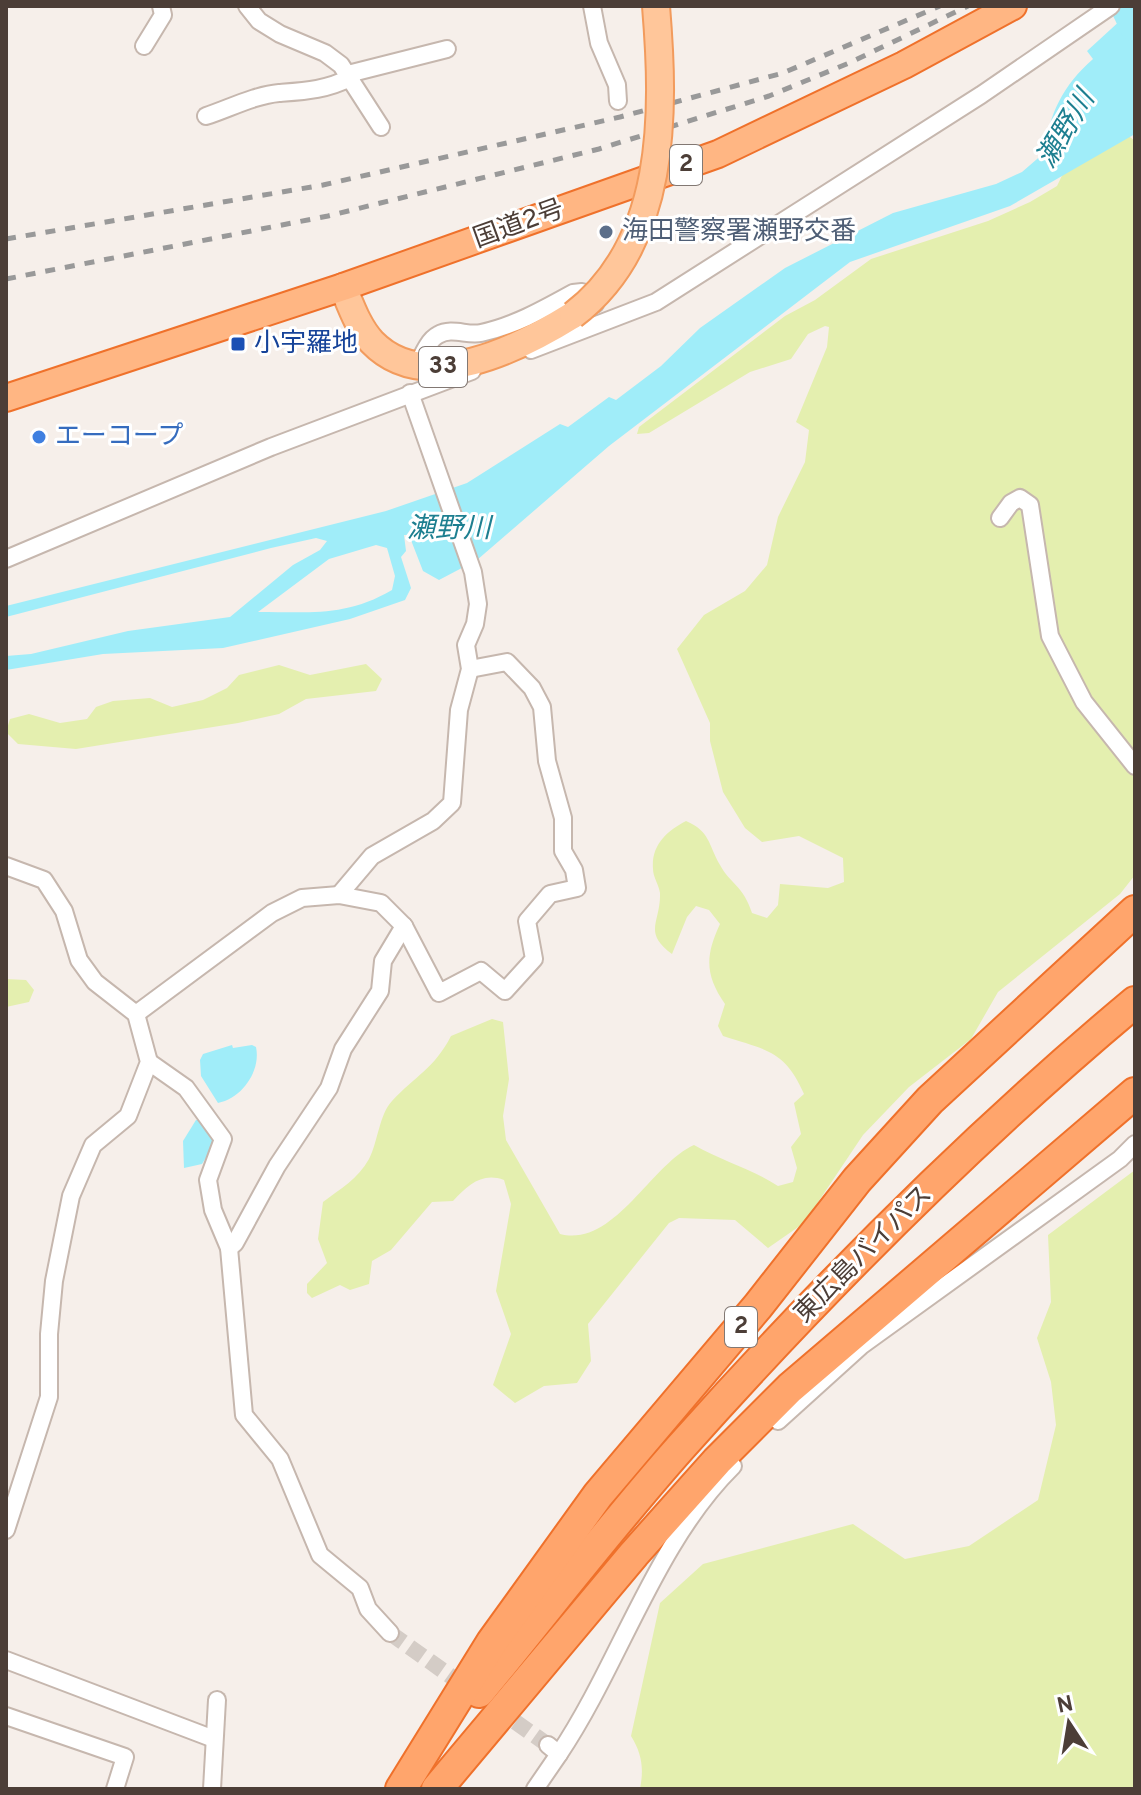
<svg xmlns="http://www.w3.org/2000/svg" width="1141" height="1795" font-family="Overpass,'Noto Sans JP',sans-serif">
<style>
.green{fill:#e4efaf}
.water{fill:#a0edf9;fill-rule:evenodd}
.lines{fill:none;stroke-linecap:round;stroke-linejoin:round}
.river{stroke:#a0edf9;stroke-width:30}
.minor-tunnel{stroke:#d4ccc6;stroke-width:16;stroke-dasharray:16 8;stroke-linecap:butt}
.minor-casing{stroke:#c6b7ae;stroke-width:20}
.primary-casing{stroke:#f29b5d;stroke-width:30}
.trunk-casing{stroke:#ef712b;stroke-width:30}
.motorway-casing{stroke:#ef712b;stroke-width:34}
.minor{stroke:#fff;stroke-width:16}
.primary{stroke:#ffc69a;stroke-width:26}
.trunk{stroke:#ffb683;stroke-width:26}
.motorway{stroke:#ffa56c;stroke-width:30}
.rail{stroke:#999;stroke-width:5;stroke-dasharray:10 10;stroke-linecap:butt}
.primary-bridge-casing{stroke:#f29b5d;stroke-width:30;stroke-linecap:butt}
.primary-bridge{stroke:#ffc69a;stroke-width:26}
.service-dot{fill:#5c6f8a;stroke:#fff;stroke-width:3}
.transit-dot{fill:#1a4fb4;stroke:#fff;stroke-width:3}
.shop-dot{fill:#3f7fe0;stroke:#fff;stroke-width:3}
.labels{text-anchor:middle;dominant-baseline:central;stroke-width:6;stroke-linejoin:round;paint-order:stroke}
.shield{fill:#fff;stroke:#827873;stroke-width:2}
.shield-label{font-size:24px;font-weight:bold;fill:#4c3e37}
.street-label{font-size:26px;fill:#4c3e37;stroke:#fff}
.service-label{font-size:26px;fill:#4e5e75;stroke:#fff;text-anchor:start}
.transit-label{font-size:26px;fill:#164399;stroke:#fff;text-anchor:start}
.shop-label{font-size:26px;fill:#366cbe;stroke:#fff;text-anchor:start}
.water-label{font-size:28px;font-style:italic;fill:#1d7f90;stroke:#fff}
</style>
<rect width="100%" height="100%" fill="#f6efea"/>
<!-- green -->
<g class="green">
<path d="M1117,127L1135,141V875L1120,894L998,992L971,1039L909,1087L863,1135L804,1223L768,1248L735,1220L679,1218L669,1223L588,1324L591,1361L577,1383L544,1386L515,1403L493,1385L511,1334L496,1291L511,1204L504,1180C482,1172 468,1185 453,1201L432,1202L391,1250L372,1261L369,1284L350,1290L340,1285L312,1298L307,1293V1284L327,1263L318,1239L323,1202C340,1189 358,1179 369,1159C378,1142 379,1115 392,1101C415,1076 434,1069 451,1036L492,1019L503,1022L509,1079L503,1116L506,1140L560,1234C614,1248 651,1164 694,1145C722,1161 752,1169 778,1186L793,1182L797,1168L791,1147L801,1134L794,1103L804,1094C785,1050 766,1050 723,1036L718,1026L725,1004C705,975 705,956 720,924L709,910L696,906L687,917L672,954C642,932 661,922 660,893C659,885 653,877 653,869C651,845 667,831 686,821C710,831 708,844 720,865C731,885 743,885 752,913L767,918L778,905L780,884L828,888L844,882L843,858L799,836L762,842L745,828L723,792L710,741V723L677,649L704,615L745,591L767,565L778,517L805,462L809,430L796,422L827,347L829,327L825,326L808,334L791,359L750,372L649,433L637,434L639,427L785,316L815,300L871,259L988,221L1030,202L1057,186L1071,157Z"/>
<polygon points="366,664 382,679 376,691 306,699 279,714 238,723 76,749 18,744 6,732 10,719 29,714 60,723 87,719 96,707 113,701 150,698 172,707 203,700 227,688 239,675 279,665 310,675"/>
<polygon points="6,979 26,980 34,990 29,1002 6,1007"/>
<path d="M1135,1170V1789H640C644,1768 642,1754 631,1736L660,1603L703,1564L853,1524L905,1559L969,1546L1038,1500L1056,1425L1051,1382L1037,1338L1051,1302L1048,1235Z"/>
</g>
<!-- water -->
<g class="water">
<path d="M1135,7V134L1010,206L850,262L609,446L477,560L439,580L423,571L409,535H404L406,551L401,557L411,588L405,600L350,619L223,648L103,654L6,670V656L31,654L128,631L230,617L293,565L320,550L327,541L316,538L271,548L6,617V606L386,511L467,483L560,424L568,427L609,397L616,400L661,366L700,328L785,268L893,213L996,184L1022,172L1044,153C1049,114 1063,85 1093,59L1087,51ZM376,545L387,548L395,576L392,590C346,617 309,612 258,612L329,559Z"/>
<path d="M232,1045L233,1048L252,1045L256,1047C261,1070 243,1098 218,1103L201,1076L200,1060L203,1054Z"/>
<polygon points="196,1120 202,1120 213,1139 212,1148 202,1164 184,1168 183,1141"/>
</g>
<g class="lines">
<!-- river -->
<polyline class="river" points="1125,6 1135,27"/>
<!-- minor-tunnel -->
<g class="minor-tunnel">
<polyline points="390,1633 470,1690"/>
<polyline points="496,1708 548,1745"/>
</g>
<defs>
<g id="minor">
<polyline points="247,6 259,21 280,34 325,53 341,65 381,127"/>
<polyline points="592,6 599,43 617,85 618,101"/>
<polyline points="144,46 163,15 161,6"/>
<polyline points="348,74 447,49"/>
<path d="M206,116C228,109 255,95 279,93C306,91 326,90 352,77"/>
<polyline points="531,350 656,302 981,95 1111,6"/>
<path d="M417,366C422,356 428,340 438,335C452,327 467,336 481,333C514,326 544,309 573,293L582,292L595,304"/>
<polyline points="1000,518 1011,503 1020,498 1030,505 1050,636 1084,702 1135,766"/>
<polyline points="6,559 271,447 472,371"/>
<polyline points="6,866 44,880 64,911 79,960 95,982 136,1014 149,1062 128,1116 93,1145 71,1196 54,1281 49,1334 49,1397 6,1530"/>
<polyline points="339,895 372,856 433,821 452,803 459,710 470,669 466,645 475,624 478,604 473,572 410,393"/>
<polyline points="404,926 439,993 481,971 505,991 534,959 527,921 550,894 577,888 574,870 563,851 563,818 547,761 542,707 532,688 507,662 470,669"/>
<polyline points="136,1014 272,913 302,898 339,895 381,903 404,926 383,961 380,991 343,1049 329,1088 277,1166 235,1243 229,1248"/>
<polyline points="149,1062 186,1088 223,1139 208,1180 213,1210 229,1248 244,1415 280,1459 320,1555 360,1588 368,1609 390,1633"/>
<polyline points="778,1421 861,1346 1120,1159 1135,1144"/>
<polyline points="6,1660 214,1739"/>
<polyline points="6,1716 125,1757 115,1789"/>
<path d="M559,1754C620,1663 655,1543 733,1466"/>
<polyline points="212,1789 217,1700"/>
<polyline points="535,1789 559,1754 548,1745"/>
</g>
<path id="primary" d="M343,287C351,306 358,327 372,342C425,397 520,348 573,315"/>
<polyline id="trunk" points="6,398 343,287 718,154 904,65 1013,6"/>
<g id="motorway">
<path d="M479,1692C546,1611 610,1527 680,1448C821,1290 972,1138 1135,1002"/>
<polyline points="401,1789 492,1642 598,1495 758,1306 857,1180 930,1100 1135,911"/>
<polyline points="437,1789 634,1554 717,1461 790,1388 1135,1093"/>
</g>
</defs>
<!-- minor casing -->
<use href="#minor" class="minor-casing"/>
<!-- primary casing -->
<use href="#primary" class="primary-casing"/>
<!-- trunk casing -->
<use href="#trunk" class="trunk-casing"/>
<!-- motorway casing -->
<use href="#motorway" class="motorway-casing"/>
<!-- minor -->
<use href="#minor" class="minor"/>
<!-- primary -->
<use href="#primary" class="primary"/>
<!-- trunk -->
<use href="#trunk" class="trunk"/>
<!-- motorway -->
<use href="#motorway" class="motorway"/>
<!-- rail -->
<g class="rail">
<polyline points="6,239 323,185 620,117 783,73 940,6"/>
<polyline points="6,279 328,216 599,149 769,96 849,63 968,6"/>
</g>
<defs>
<path id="primary-bridge" d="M573,315C667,244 665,114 656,6"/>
</defs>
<!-- primary-bridge casing -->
<use href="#primary-bridge" class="primary-bridge-casing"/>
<!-- primary-bridge -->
<use href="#primary-bridge" class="primary-bridge"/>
</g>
<!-- markers -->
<circle class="service-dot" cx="606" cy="232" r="8"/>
<rect class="transit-dot" x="230" y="336" width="16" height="16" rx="4"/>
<circle class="shop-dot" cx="39" cy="437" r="8"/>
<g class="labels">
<!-- shield labels -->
<g class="shield">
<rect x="670" y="145" width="32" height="40" rx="6"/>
<rect x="419" y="347" width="48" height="40" rx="6"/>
<rect x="725" y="1307" width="32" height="40" rx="6"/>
</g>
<g class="shield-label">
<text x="686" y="165">2</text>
<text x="443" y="367">33</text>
<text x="741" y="1327">2</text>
</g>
<!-- street labels -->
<g class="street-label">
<text transform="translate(519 225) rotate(-20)">国道2号</text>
<text transform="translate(864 1255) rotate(-45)">東広島バイパス</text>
</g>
<!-- service labels -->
<g class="service-label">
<text x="622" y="232">海田警察署瀬野交番</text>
</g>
<!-- transit labels -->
<g class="transit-label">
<text x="254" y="344">小宇羅地</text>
</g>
<!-- shop labels -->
<g class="shop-label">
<text x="55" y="437">エーコープ</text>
</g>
<!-- water labels -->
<g class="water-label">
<text transform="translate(1067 130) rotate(-59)">瀬野川</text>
<text x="449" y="530">瀬野川</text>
</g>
</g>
<!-- border -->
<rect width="1141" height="1795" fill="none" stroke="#4c3e37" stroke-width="16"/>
<!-- north arrow -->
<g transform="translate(1069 1723) rotate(348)" stroke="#ffffff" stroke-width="6" paint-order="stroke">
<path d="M0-6L14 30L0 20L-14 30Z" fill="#4c3e37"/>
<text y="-12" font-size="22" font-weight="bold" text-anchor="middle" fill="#4c3e37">N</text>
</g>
</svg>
